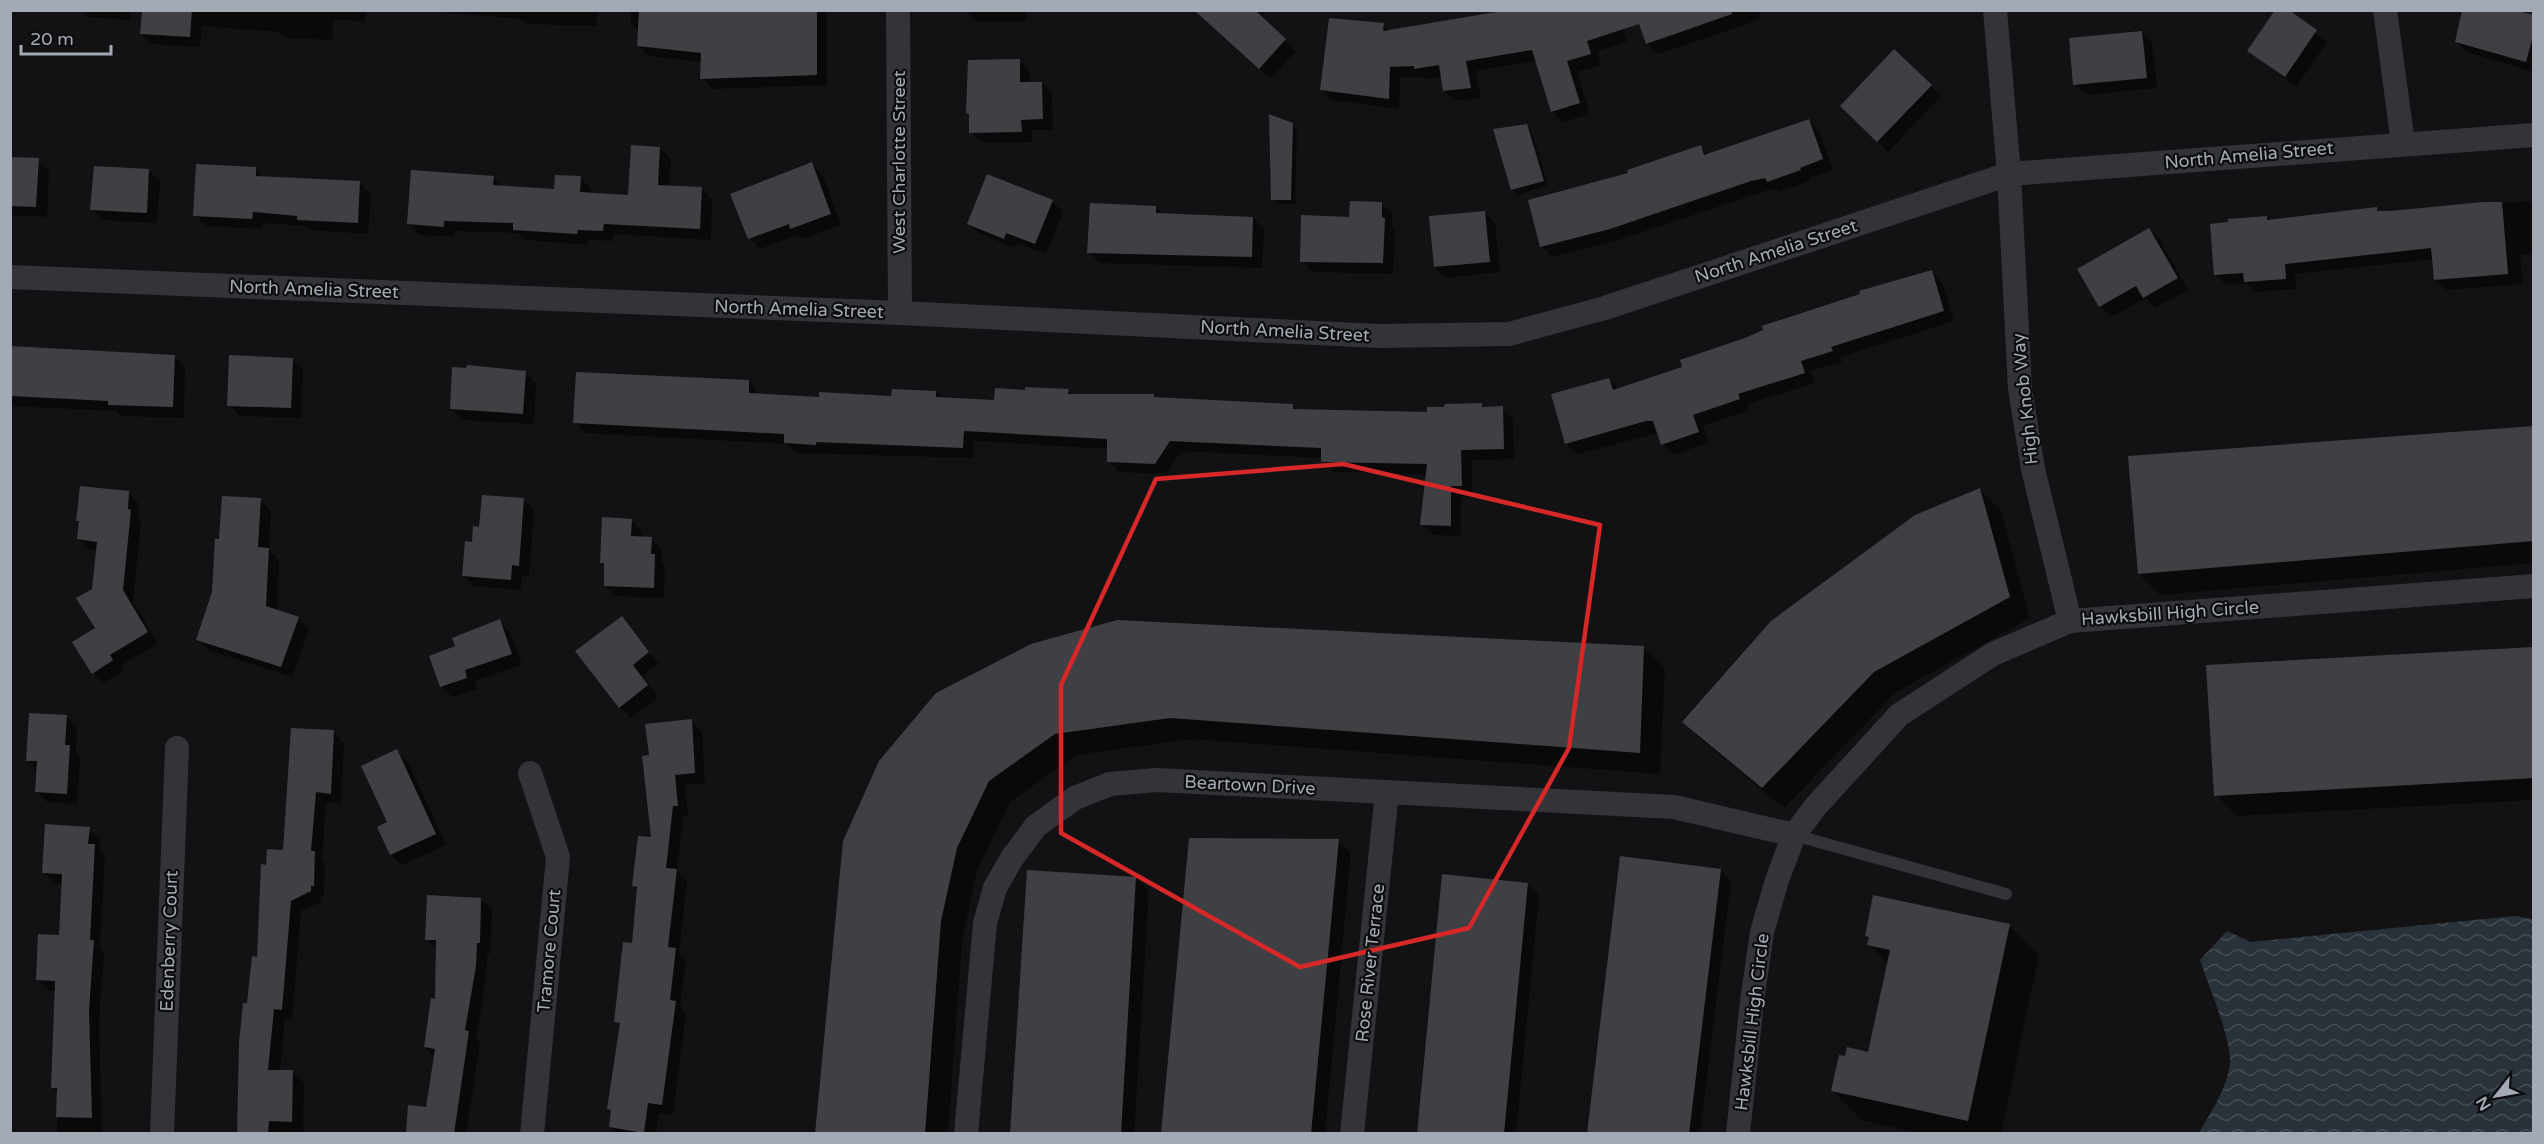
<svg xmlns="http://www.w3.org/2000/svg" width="2544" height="1144" font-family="'Varela Round',sans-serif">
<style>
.water{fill:url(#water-waves)}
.shadow{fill:#0007}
.building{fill:#3e4044}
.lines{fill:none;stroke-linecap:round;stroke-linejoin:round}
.lane{stroke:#333439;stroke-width:12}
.street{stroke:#333439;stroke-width:24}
.marked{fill:none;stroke:#d62828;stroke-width:4.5;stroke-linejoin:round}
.labels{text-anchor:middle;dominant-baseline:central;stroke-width:4.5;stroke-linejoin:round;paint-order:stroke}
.street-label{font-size:18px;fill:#a3aab5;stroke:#0d0d0f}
</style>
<defs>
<pattern id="water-waves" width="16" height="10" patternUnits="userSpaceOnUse" patternTransform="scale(1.5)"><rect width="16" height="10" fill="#283238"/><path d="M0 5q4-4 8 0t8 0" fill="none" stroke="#444d53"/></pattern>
</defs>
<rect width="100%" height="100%" fill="#121214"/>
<!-- water -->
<path class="water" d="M2515,916L2533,919V1133H2199C2211,1112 2228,1087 2230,1062C2231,1038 2208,984 2200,960L2227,931L2251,942Z"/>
<!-- shadow -->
<g class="shadow">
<polygon points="82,10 131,10 130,20 88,17"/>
<polygon points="144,10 365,10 365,21 333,20 333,40 287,38 280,32 202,26 200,47 152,44 142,34"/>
<polygon points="412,10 597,10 597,26 527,24 522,19"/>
<polygon points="631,10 827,10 827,85 712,89 702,78 702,62 649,56 639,46 640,32 631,23"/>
<polygon points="1026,10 1026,21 977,22 966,10"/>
<polygon points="1196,10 1267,10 1260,18 1296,51 1270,79"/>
<polygon points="1617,10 1627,42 1597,51 1601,65 1577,72 1590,114 1563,122 1552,111 1537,61 1476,71 1481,98 1455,101 1444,91 1442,77 1426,79 1424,77 1400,77 1399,109 1332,100 1321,89 1383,24 1390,31"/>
<polygon points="1636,10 1758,10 1761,19 1658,54 1647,43"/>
<polygon points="2286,10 2327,42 2296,87 2249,51"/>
<polygon points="2534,17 2534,72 2467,52 2456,41"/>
<polygon points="2142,32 2152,43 2157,88 2086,95 2075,85"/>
<polygon points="1019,60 1030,71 1030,84 1042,83 1052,94 1053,130 1032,130 1032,142 982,143 971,132"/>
<polygon points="1931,86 1941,96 1888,152 1842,106"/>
<polygon points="1808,120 1819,131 1833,170 1809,178 1810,181 1779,192 1775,188 1762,192 1621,239 1552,257 1542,247 1630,174 1700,147 1709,155"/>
<polygon points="1292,124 1297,130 1295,204 1278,204 1273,199"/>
<polygon points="1526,126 1531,131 1548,185 1518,195 1513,190 1495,130"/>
<polygon points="660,148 671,159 669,187 701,188 712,199 711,240 614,234 613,241 588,240 588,245 525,240 518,233 454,231 454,237 420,235 409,224 493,177 503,187 556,191 580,178 591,189 591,195 629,197"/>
<polygon points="10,159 38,160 49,171 47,217 10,215"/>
<polygon points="812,164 823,175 841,225 802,239 798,235 760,249 749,238"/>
<polygon points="256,169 264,178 360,183 371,194 368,234 309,230 304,226 263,223 262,229 206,226 195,215"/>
<polygon points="149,171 160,182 157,223 103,220 92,209"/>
<polygon points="1052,201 1063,212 1046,254 1017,243 1015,248 980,234 969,224"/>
<polygon points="2534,201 2534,254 2520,255 2523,284 2446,290 2435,279 2434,259 2295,274 2296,289 2256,292 2247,284 2226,285 2216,275 2266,217 2270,221 2376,209 2380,212"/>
<polygon points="1381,203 1392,214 1392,227 1395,230 1393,274 1313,272 1302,261 1351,218"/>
<polygon points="1156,207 1163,215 1253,218 1264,229 1262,268 1100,263 1089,252"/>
<polygon points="1484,212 1495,223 1500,272 1446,278 1435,267"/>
<polygon points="2149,230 2160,240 2188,290 2155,308 2146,298 2111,317 2100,306 2079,270"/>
<polygon points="1932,272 1942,282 1954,321 1841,357 1842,362 1811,371 1815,383 1748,404 1749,410 1703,426 1709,443 1673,455 1663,444 1659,433 1577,454 1566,444 1609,379 1619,389 1684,368"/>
<polygon points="10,348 175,357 185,368 184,418 120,416 116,411 10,406"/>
<polygon points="292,359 303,370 301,418 240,416 229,405"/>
<polygon points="525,372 536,383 534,424 462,420 451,409"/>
<polygon points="749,381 759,395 820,398 893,398 936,392 942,399 995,401 1068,390 1073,395 1154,396 1157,399 1292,406 1297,411 1428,414 1482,405 1485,408 1502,408 1513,419 1514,459 1472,460 1472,496 1461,497 1461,536 1433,535 1422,524 1427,474 1333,472 1323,458 1181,451 1166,474 1119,472 1108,461 1109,449 974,441 973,458 796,453 787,444 586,433 575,422"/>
<polygon points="2534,427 2534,563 2160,595 2139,574"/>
<polygon points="1980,490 2001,511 2030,618 1895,693 1784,808 1705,743 1684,722"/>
<polygon points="128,493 139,504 138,518 141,522 133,602 158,643 120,666 123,671 103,683 93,673 97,628 93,590 98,551 90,550 79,539 80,523 78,521"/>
<polygon points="260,500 271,511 269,550 279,560 277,611 298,618 309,629 292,677 208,650 197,640 214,593 220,541"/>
<polygon points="524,500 534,511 529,576 522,575 521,590 474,586 463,576 481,528"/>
<polygon points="631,520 642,531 642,538 651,539 662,549 662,562 665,566 664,598 616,596 605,585 606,567 601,562"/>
<polygon points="621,618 659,664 642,676 658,697 631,718 620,707"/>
<polygon points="499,621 510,632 522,665 475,681 477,689 452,697 442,687 431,656 457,647"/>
<polygon points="1644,648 1665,669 1660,774 1192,739 1076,755 1010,802 977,870 962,943 948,1134 817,1134 937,694"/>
<polygon points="2534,648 2534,800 2237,816 2216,795"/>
<polygon points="66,716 77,727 76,753 80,757 77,804 47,802 36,791 38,770 27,760"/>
<polygon points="691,721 702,732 705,783 685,785 688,816 683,817 677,871 687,881 679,953 686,960 680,1008 686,1013 673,1115 659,1113 656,1134 615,1134 610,1127 613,1112 609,1108 621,1027 616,1022 633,944 638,890 633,886 653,838 651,757"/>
<polygon points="333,732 344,743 341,804 326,802 322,860 325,864 324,896 321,896 321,902 301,911 292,1020 285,1019 280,1072 293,1072 304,1083 303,1132 239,1134 249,1005 258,959 268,866 284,852"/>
<polygon points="397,751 408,762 446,845 402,865 391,855 379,828 389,823"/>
<polygon points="89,829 100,839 99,850 105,856 100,948 104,953 99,1021 102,1134 57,1134 58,1093 53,1088 56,991 48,990 37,979 60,937 63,884 54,883 43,872"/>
<polygon points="1338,841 1351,853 1325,1134 1162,1134"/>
<polygon points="1720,870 1731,881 1700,1134 1589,1134"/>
<polygon points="1136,878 1149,891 1134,1134 1012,1134"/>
<polygon points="1528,885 1539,895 1516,1134 1419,1134"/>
<polygon points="481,899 492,910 490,954 487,954 486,978 476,1040 480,1043 466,1134 407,1134 427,1109 435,1057 425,1047 436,1001 438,950 427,939"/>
<polygon points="2009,926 2039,955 2001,1134 1922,1134 1862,1120 1833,1091 1869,1053 1888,964 1869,944 1870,939 1866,936"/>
</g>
<!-- building -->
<g class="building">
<polygon points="142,10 192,10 190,37 140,34"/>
<polygon points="639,10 817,10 817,75 700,79 701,53 637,46"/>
<polygon points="1194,10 1255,10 1286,39 1259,69"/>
<polygon points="1508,10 1732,10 1732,14 1646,44 1639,24 1587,41 1591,54 1567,61 1580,103 1551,112 1532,50 1466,61 1471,88 1443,91 1439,65 1414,69 1414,66 1390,67 1389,99 1320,90 1329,18 1384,23 1383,31"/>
<polygon points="2275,10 2289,10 2317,30 2285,77 2247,51"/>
<polygon points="2462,10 2514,10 2534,15 2534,32 2526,62 2455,42"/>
<polygon points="2142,31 2147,78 2073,85 2069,38"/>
<polygon points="1894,49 1932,85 1877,142 1840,106"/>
<polygon points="1020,59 1020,82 1042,82 1043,119 1021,120 1022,132 969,133 969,114 966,113 968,60"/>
<polygon points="1269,114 1293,123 1291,200 1271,200"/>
<polygon points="1809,119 1823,159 1800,168 1801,170 1767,182 1765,178 1751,181 1610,229 1540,247 1528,200 1628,173 1627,170 1701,145 1704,155"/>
<polygon points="1527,124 1544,181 1511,190 1493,129"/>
<polygon points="631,145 660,147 658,185 702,187 700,229 604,224 603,231 578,230 577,234 513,230 513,223 444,221 444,227 407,224 411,170 494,176 493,185 554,189 555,175 581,176 580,192 628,195"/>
<polygon points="10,157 39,158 36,207 10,206"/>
<polygon points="812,162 831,214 790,229 789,224 748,239 730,194"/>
<polygon points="196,164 256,167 256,176 360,181 358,223 297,220 297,216 253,212 252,219 193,216"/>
<polygon points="94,166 149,169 147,213 90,210"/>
<polygon points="987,174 1053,200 1035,244 1006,233 1004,239 967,224"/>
<polygon points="1350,201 1382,202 1382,217 1385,218 1383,263 1300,262 1301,215 1349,217"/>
<polygon points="2483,202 2502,202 2508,274 2434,280 2431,248 2285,264 2286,279 2244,282 2243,273 2214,275 2210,224 2228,222 2228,219 2267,216 2267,220 2377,207 2377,211 2390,211"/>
<polygon points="1090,203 1156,206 1156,213 1253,217 1252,257 1087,253"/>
<polygon points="1485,211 1490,262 1434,267 1429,216"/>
<polygon points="2149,228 2178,278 2143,298 2136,286 2099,307 2077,269"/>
<polygon points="1932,270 1944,311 1831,347 1833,351 1801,361 1805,373 1738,394 1740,399 1693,415 1699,432 1661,445 1653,421 1646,421 1565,444 1551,394 1609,378 1613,390 1682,367 1680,360 1745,338 1763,330 1762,326 1860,294 1859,291"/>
<polygon points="10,346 175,355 173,407 108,405 108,401 10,396"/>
<polygon points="229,355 293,358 291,408 227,406"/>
<polygon points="467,365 526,371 523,414 450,409 452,367 466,368"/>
<polygon points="576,372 749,380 749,393 819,397 819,392 891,396 892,389 936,391 936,397 994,400 995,388 1025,390 1025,387 1069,389 1068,394 1154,394 1154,397 1293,404 1293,409 1427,412 1427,407 1444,407 1445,404 1482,403 1482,407 1503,406 1504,449 1461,450 1462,486 1451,486 1451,526 1420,525 1427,464 1321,462 1321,448 1170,441 1155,464 1107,462 1107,439 964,431 963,448 816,442 816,445 784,443 784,434 573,423"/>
<polygon points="2534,426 2534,541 2138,574 2128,456"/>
<polygon points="80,486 129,491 128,509 131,510 123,590 148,632 110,655 113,660 92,674 72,642 95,628 76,598 92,589 97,542 77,539 79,521 76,521"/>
<polygon points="1980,488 2010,597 1874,672 1762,788 1682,722 1771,621 1915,515"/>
<polygon points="482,495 524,498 519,566 512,565 511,580 462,576 465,541 472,542 473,526 479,527"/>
<polygon points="222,496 261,498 258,547 269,548 266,606 299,617 281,667 196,640 212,592 215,539 219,539"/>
<polygon points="602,517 632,519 631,536 652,537 651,554 655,554 654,588 604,586 604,563 600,563"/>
<polygon points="622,616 649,652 633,665 648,685 619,708 575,651"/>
<polygon points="500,619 512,654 465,670 467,678 440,687 429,656 455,646 452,638"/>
<polygon points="1117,620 1644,646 1640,753 1170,718 1055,734 989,781 957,848 941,921 925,1134 815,1134 843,841 879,761 936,693 1031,644"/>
<polygon points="2534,647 2534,778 2214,796 2206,665"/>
<polygon points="29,713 67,715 65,745 70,745 67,794 35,792 37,761 26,761"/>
<polygon points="692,719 695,773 675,775 678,806 673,806 666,868 677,869 668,947 676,948 670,1000 676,1001 662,1105 648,1103 644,1133 609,1127 611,1110 607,1109 620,1023 614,1022 623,942 632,943 637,887 632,886 638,836 651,837 642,756 649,755 645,724"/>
<polygon points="291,728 334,730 331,794 316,792 311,851 315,851 314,886 311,886 311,891 291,901 282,1010 274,1009 268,1070 293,1070 292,1122 269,1121 268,1134 237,1134 239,1043 243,1003 247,1003 252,956 257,957 261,864 266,865 267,849 283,850"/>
<polygon points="397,749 436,834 390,855 377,827 387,822 361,766"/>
<polygon points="45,824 90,827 88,844 95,844 90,940 94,940 89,1010 92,1118 56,1117 57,1088 51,1088 55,981 36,980 38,934 59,935 62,874 42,873"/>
<polygon points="1189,838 1339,839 1311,1134 1161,1134"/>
<polygon points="1620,856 1721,869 1689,1134 1587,1134"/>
<polygon points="1027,870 1136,877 1121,1134 1010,1134"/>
<polygon points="1442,874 1528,883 1504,1134 1417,1134"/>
<polygon points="427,895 481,898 480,943 477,943 476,966 465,1030 469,1031 454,1134 406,1134 408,1105 426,1107 435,1049 424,1047 431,998 435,999 436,940 425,940"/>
<polygon points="1873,895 2010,924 1968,1121 1831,1091 1839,1055 1845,1056 1847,1047 1868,1052 1890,950 1867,945 1869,937 1865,936"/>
</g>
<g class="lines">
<!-- lane -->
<polyline class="lane" points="1794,835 2006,894"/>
<!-- street -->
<g class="street">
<polyline points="898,10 900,313"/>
<polyline points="1995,10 2009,174 2020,389 2033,469 2070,621"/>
<polyline points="2385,10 2403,143"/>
<polyline points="10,277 900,313 1379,336 1509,334 1605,308 2009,174 2534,135"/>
<polyline points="530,773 558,857 532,1134"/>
<polyline points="162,1134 177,748"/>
<polyline points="966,1134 985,923 995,888 1012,858 1036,826 1075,798 1110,784 1157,780 1674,807 1794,835"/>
<polyline points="1352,1134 1387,792"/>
<polyline points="1738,1134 1752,1001 1762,932 1777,880 1794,835 1816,806 1899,715 1993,654 2070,621 2534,586"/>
</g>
</g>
<!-- marked area -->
<path class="marked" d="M1343,464L1600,525L1569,748L1469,928L1300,967L1061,833V685L1156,479Z"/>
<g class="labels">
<!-- street labels -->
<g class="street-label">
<text transform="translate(2249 155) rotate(-5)">North Amelia Street</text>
<text transform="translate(899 162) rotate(-90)">West Charlotte Street</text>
<text transform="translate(1776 251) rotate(-18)">North Amelia Street</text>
<text transform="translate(314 289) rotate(2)">North Amelia Street</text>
<text transform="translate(799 309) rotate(2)">North Amelia Street</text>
<text transform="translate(1285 331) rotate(3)">North Amelia Street</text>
<text transform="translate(2025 399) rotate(-96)">High Knob Way</text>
<text transform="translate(2170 613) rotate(-4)">Hawksbill High Circle</text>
<text transform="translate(1250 785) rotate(3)">Beartown Drive</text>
<text transform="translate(169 941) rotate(-88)">Edenberry Court</text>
<text transform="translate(549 951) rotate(-85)">Tramore Court</text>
<text transform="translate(1370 963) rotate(-84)">Rose River Terrace</text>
<text transform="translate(1752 1022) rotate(-83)">Hawksbill High Circle</text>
</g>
</g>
<!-- border -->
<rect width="2544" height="1144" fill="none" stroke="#a3aab5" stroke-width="24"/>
<!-- north arrow -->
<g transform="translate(2496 1096) rotate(239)" stroke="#0d0d0f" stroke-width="4.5" paint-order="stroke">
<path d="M0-4.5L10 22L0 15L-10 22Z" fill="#a3aab5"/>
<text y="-9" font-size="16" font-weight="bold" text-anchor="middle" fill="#a3aab5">N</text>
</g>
<!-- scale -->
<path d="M21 45v9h90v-9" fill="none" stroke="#a3aab5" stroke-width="3"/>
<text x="30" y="45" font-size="18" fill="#a3aab5" stroke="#0d0d0f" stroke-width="4.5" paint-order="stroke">20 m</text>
</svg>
